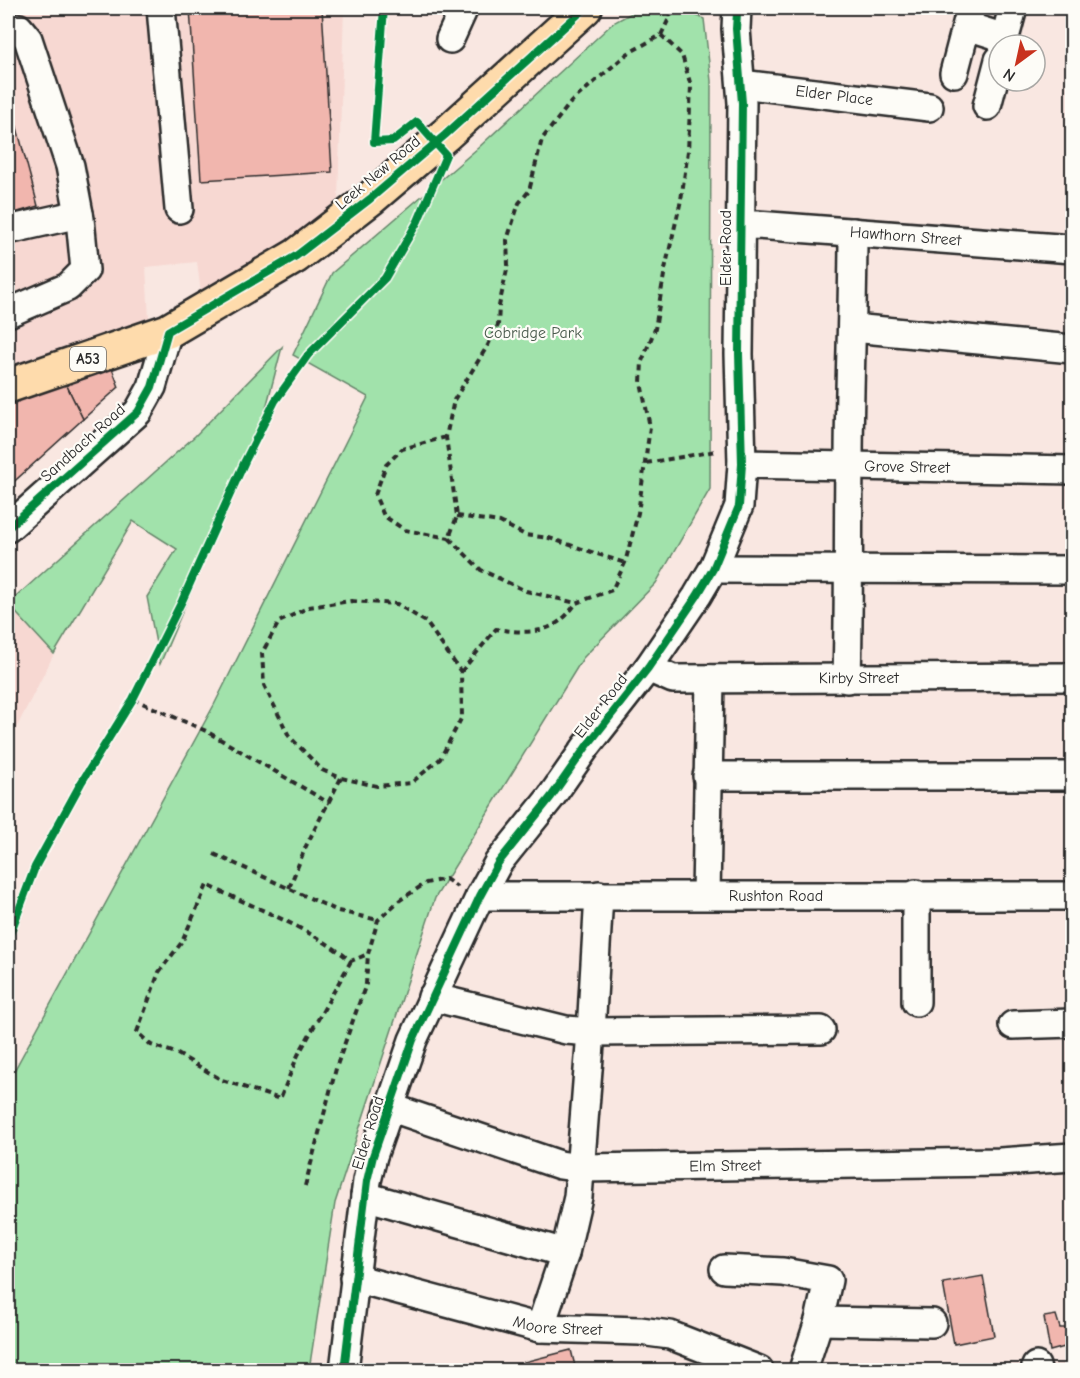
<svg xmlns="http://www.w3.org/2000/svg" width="1080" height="1378" font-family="'Comic Neue',sans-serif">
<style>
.built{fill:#f7d8d2}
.green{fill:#a1e2ab;stroke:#66866b;stroke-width:1.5}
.building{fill:#f1b6ae;stroke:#2b2b2b;stroke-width:1.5}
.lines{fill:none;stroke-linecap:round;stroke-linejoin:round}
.minor-casing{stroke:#2b2b2b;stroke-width:32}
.highway-casing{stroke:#2b2b2b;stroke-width:38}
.path{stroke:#2b2b2b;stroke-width:4;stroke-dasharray:6 4.5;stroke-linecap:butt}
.minor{stroke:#fdfcf7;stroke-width:27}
.highway{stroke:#fedbac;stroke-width:33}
.cycleway-casing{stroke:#fdfcf7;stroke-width:11}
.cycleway{stroke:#00873e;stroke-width:8}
.labels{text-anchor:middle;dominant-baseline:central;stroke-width:4.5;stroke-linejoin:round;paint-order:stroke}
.shield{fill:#fdfcf7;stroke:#6a6a68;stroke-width:1.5}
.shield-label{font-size:15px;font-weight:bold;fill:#2b2b2b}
.street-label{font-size:16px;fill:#2b2b2b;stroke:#fdfcf7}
.park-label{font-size:16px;fill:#48594b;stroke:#fdfcf7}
</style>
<rect width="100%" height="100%" fill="#f9e7e1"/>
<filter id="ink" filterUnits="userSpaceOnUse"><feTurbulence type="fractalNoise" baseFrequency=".0167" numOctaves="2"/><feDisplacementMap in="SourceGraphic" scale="12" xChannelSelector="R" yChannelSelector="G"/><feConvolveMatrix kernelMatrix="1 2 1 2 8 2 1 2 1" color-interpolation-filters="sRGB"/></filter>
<g filter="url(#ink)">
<!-- built -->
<g class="built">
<polygon points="8,8 344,8 338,199 305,232 251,270 201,293 197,262 146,267 149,319 8,368"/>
<polygon points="8,605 54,654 8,744"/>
</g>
<!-- green -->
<g class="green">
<polygon points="641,8 680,8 704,19 711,81 710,489 656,583 583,658 435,898 335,1203 309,1370 8,1370 8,1082 214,705 368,397 293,355 332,273 478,148 613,23"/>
<polygon points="282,347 260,431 160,664 147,597 177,549 133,521 54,654 8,604 195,436"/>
</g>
<!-- building -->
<g class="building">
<polygon points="190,8 322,8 332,172 201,180"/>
<polygon points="8,94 38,206 8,215"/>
<polygon points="111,366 119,387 83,419 65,382"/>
<polygon points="65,382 83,419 8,487 8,402"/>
<polygon points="983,1276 994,1336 954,1344 943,1283"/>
<polygon points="1072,1285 1072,1345 1050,1351 1044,1317 1056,1315 1060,1328 1069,1328"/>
<polygon points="571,1350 576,1370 526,1370 524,1362"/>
</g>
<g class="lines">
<defs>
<g id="minor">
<polyline points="161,8 179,209"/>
<polyline points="967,26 1005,38"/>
<polyline points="8,27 19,28 28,39 70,166 80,219 85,270 68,287 8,313"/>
<polyline points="450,39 464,8"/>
<polyline points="1003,45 1013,8"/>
<polyline points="954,73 971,8"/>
<path id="s1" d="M741,84L929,107"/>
<polyline points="987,106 999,60"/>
<path id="s2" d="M740,226L757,225L1072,249"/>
<polyline points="8,230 79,214"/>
<polyline points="853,328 1072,349"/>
<path id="s3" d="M742,464L1072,470"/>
<polyline points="8,528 138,412 152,387 168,331"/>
<polyline points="713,569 1072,570"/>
<path id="s4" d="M648,668L673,679L1072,677"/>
<path d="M847,679C849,608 848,536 849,465C849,387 853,310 853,232"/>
<polyline points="707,776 1072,776"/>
<polyline points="916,894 916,1002"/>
<polyline points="706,895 710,679"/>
<path id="s5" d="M480,896H1072"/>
<polyline points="432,997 566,1030 591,1032 821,1030"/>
<polyline points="1013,1025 1072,1023"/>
<path id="s6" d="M389,1107L560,1165L581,1168L1000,1162L1072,1157"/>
<polyline points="365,1196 565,1253"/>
<polyline points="724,1269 783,1272 828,1280 819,1321 803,1370"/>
<path id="s7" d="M354,1278L540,1328L640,1331L670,1335L759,1370"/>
<polyline points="819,1321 932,1323"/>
<polyline points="540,1328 565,1253 578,1197 591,1032 599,895"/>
<polyline points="1036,1366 1037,1370"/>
<polyline points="344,1370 367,1181 373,1156 413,1040 480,896 498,863 551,797 586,747 648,668 697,596 713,569 739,506 742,464 739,354 742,103 736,29 737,8"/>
</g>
<polyline id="highway" points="8,386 168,331 296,256 370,199 445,135 585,8"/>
</defs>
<!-- minor casing -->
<use href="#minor" class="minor-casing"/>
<!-- highway casing -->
<use href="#highway" class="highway-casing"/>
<!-- path -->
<g class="path">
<polygon points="661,35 682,55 691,86 688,151 681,200 665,269 655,329 642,361 641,383 650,427 638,513 625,563 612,590 576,603 526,591 481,570 449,538 457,516 446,437 454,400 488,345 498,325 499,306 508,265 507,240 519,203 529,191 542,139 571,102 627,54"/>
<polyline points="661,35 674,8"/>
<polyline points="446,437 402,449 386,465 375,495 384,516 405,530 449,538"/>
<polyline points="646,463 716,451"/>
<polyline points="457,516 500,522 525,535 549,538 625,563"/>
<polygon points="351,601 397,604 426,622 461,672 462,717 440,759 411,783 377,786 341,778 322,770 289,736 264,685 262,653 279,622 309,607"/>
<path d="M461,672L496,629C530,634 555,635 576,603"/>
<polyline points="133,699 206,731 329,803"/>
<polyline points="214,854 338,911 378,920"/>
<polyline points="289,888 306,846 341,778"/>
<path d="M351,961L298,1055L280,1099L222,1080L176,1053L151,1045L137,1032L159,972L182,942L207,885C253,907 311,928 351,961L368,954"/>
<polyline points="305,1186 337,1065 366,984 368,954 378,920 400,900 426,883 446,879 457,887"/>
</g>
<!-- minor -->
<use href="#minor" class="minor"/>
<!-- highway -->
<use href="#highway" class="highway"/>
<defs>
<g id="cycleway">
<polyline points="8,528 138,412 152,387 168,331 296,256 370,199 445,135 585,8"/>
<polyline points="8,948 10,934 35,867 81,783 133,699 182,601 245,461 275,401 308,355 385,278 418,221 446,155 417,122 393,141 374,142 384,8"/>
<polyline points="344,1370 367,1181 373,1156 413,1040 480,896 498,863 551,797 586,747 648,668 697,596 713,569 739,506 742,464 739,354 742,103 736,29 737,13"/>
</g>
</defs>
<!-- cycleway casing -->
<use href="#cycleway" class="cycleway-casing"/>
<!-- cycleway -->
<use href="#cycleway" class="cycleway"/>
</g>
</g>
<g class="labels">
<!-- shield labels -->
<rect class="shield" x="70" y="347" width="36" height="24" rx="4.5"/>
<g class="shield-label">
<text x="88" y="359">A53</text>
</g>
<!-- street labels -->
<g class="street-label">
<text stroke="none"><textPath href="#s1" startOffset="94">Elder Place</textPath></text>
<text transform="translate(378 173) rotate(-40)">Leek New Road</text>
<text stroke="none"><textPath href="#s2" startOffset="166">Hawthorn Street</textPath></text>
<text transform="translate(726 248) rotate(-90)">Elder Road</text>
<text transform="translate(83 443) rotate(-42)">Sandbach Road</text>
<text stroke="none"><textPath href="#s3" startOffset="165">Grove Street</textPath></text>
<text stroke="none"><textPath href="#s4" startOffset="213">Kirby Street</textPath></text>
<text transform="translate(601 706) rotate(-52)">Elder Road</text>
<text stroke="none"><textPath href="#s5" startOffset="296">Rushton Road</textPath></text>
<text transform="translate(368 1133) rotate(-73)">Elder Road</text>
<text stroke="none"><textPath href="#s6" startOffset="346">Elm Street</textPath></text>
<text stroke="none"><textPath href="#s7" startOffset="210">Moore Street</textPath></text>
</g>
<!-- park labels -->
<g class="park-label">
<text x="533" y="333">Cobridge Park</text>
</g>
</g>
<!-- margin -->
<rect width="1080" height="1378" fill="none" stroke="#fdfcf7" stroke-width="30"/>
<rect x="15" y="15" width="1050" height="1348" fill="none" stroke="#2b2b2b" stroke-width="2" filter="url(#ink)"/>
<!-- north arrow -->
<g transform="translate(1017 63) rotate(213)"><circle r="28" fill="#fdfcf7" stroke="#a9a8a5" stroke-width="1.5"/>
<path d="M0-4.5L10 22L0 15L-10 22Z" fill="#c8321e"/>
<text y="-9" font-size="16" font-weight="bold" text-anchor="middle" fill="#2b2b2b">N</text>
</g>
</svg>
